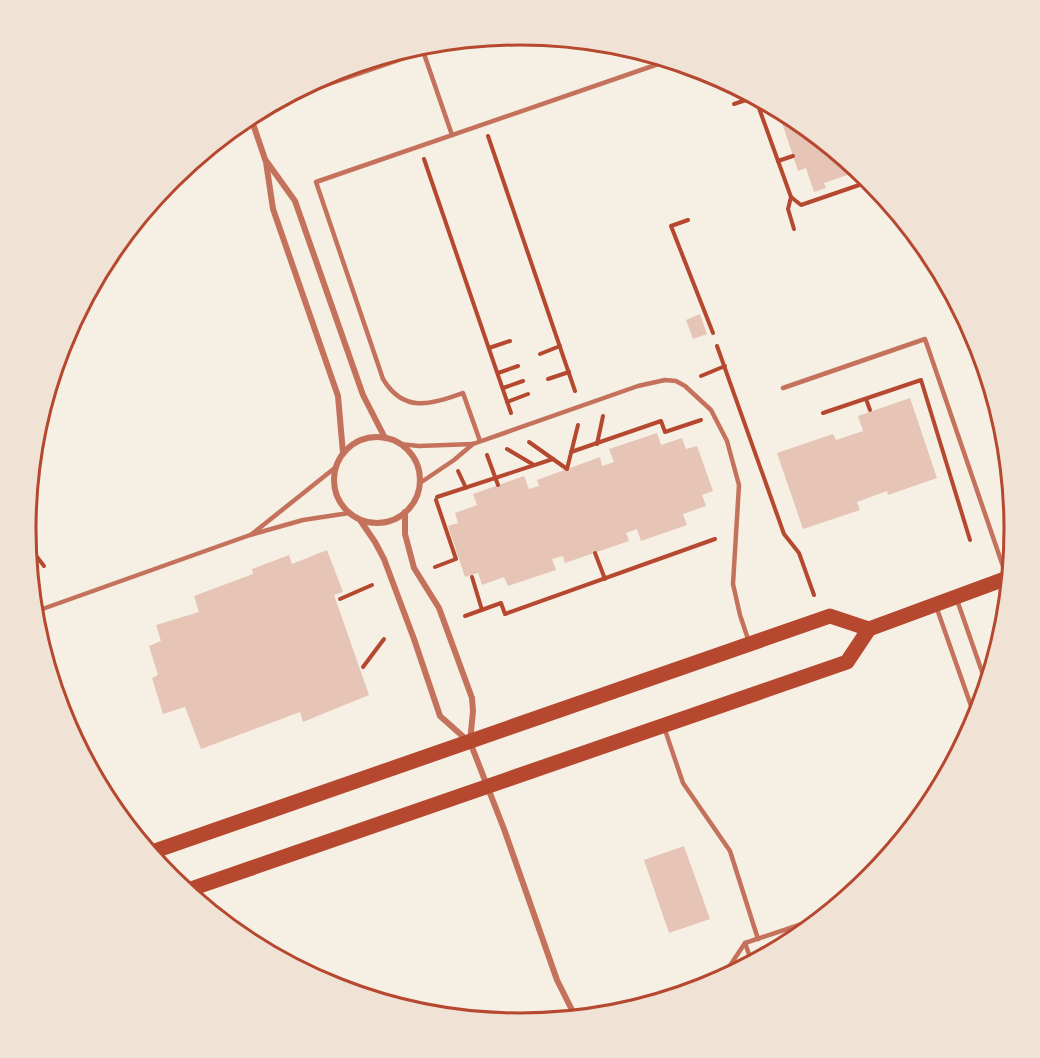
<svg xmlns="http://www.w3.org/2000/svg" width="1040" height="1058" font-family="Lato,sans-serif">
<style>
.building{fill:#e6c5b7}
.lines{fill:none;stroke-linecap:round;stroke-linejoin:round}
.path{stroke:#b5482f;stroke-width:4}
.service{stroke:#c5725c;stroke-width:4.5}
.minor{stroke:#c5725c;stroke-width:6}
.primary{stroke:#b5482f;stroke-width:15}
.rim{fill:none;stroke:#b5482f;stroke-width:3}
</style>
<rect width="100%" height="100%" fill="#f6efe4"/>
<!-- building -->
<g class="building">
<polygon points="777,108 795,118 859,171 824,183 826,188 814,192 806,168 798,171"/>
<polygon points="700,314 707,334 693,339 686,320"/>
<polygon points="910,398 937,478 888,495 887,491 857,502 860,510 803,529 777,453 833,434 836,440 863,431 858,416"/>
<polygon points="657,433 661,445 682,438 686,449 697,446 713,491 702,495 706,506 683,514 687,525 641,541 637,529 626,533 629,541 565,563 563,556 552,559 556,570 508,586 504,577 482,585 478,573 465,577 448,526 458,523 455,513 477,505 473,494 524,476 529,489 539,486 537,480 600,457 602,466 614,462 609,449"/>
<polygon points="327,550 343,592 334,595 369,695 303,722 300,712 201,749 185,707 163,714 152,678 158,675 149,646 161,641 156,625 199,612 194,596 253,574 252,569 289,555 292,564"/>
<polygon points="684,846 710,919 669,933 644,860"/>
</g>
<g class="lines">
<!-- path -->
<g class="path">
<polyline points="755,97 791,197 801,205 865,183"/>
<polyline points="734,104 755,97"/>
<polyline points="488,136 575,391"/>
<polyline points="424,159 511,413"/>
<polyline points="778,161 793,156"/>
<polyline points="791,197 788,209 794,229"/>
<polyline points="688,220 671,226 713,333"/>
<polyline points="717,346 784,534 799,553 814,595"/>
<polyline points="489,348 510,341"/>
<polyline points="540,354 560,346"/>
<polyline points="498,373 518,366"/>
<polyline points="701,376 725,366"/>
<polyline points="548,379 569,372"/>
<polyline points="503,388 523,381"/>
<polyline points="866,399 870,410"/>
<polyline points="507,402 528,394"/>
<polyline points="823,413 921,380 970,540"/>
<polyline points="529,442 567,469 578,425"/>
<polyline points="597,444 603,416"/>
<polyline points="507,449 534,465"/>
<polyline points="571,452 661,421 665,432 701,420"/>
<polyline points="487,455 498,485"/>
<polyline points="458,471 466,488"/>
<polyline points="437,497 553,459"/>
<polyline points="27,544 44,566"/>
<polyline points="595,553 605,579"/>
<polyline points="435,567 456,559 436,500"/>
<polyline points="472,577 482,610"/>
<polyline points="340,599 372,585"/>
<polyline points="465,616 501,603 505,614 715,539"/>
<polyline points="363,667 384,639"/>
</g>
<!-- service -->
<g class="service">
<polyline points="423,51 452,135"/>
<polyline points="783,388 925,339 1006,575"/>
<path d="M480,441L463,393C431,404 404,414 383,379L316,182L670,60"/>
<polyline points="400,444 419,446 473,444 638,386 665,380 676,381 685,386 711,410 727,441 739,485 733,584 740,615 749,642"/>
<polyline points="420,483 454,460 473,444"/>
<polyline points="252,534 336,467"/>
<polyline points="957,600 987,686"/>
<polyline points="936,606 976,720"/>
<polyline points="34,612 250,535 303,520 349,513"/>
<polyline points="664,727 683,783 730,851 758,939"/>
<polyline points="745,943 752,963"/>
<polyline points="721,979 745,943 823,917"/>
</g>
<!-- minor -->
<g class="minor">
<polyline points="274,102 452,41"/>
<polyline points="250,115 266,162 273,209 338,396 343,453"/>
<polyline points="267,162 295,201 363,395 385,438"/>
<circle cx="377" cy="480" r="43"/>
<polyline points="405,512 405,534 414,568 439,608 472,698 473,711 470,742 504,829 557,980 576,1018"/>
<polyline points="360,520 375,542 384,559 414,639 440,716 467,740"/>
</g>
<!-- primary -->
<g class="primary">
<polyline points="149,853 830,616 869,629"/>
<polyline points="185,891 847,662 869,629 1010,577"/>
</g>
</g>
<!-- crop -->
<path d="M0 0H1040V1058H0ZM36 529a484 484 0 1 1 968 0a484 484 0 1 1-968 0Z" fill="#f1e2d6" fill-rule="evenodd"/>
<path class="rim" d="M36 529a484 484 0 1 1 968 0a484 484 0 1 1-968 0Z"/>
</svg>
